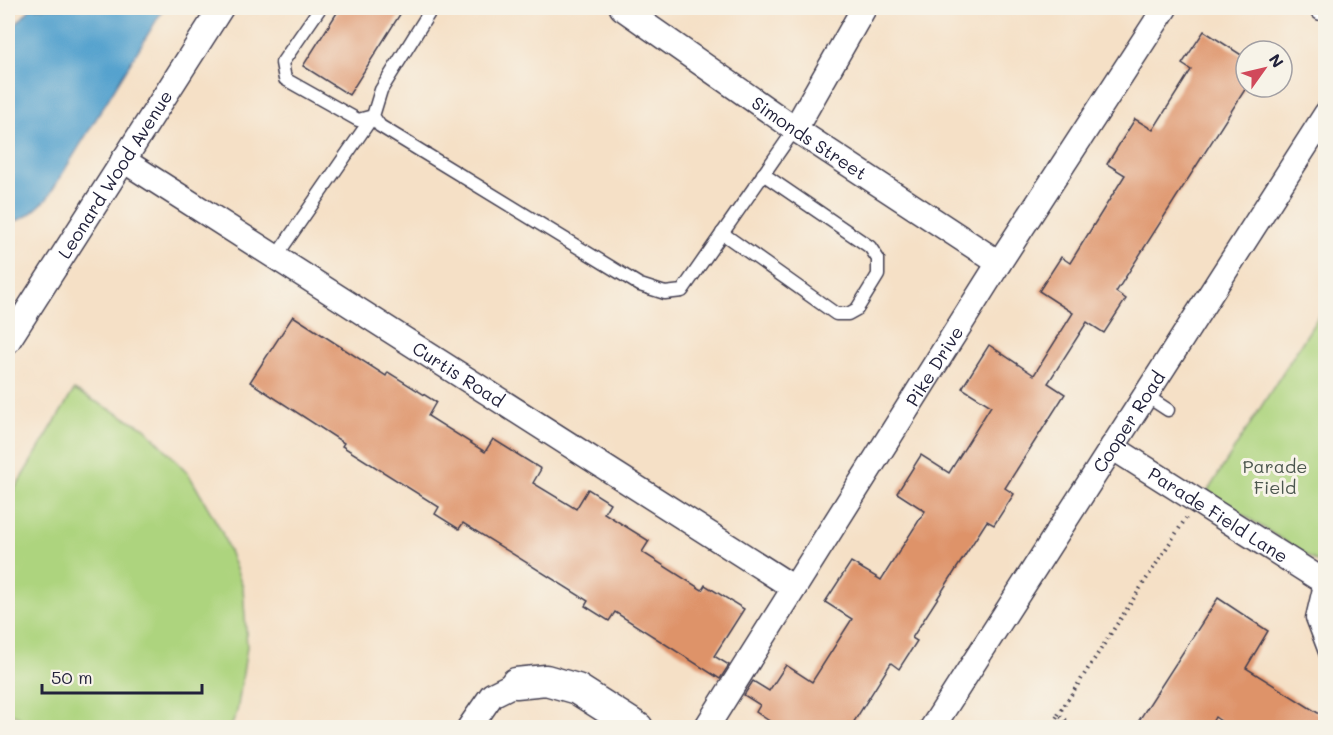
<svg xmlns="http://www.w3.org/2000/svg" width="1333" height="735" font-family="Mali,sans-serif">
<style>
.green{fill:#add47e;stroke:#687b5c;stroke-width:1.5}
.water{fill:#54a2ce;stroke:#3b6284;stroke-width:1.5}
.building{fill:#de9369}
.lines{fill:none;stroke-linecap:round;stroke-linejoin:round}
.service-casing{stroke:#423e50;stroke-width:15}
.minor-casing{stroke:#423e50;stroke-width:27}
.tertiary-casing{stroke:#423e50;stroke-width:33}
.path{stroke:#423e50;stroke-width:4;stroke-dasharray:1.5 4.5;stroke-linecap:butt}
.service{stroke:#fff;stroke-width:12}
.minor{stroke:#fff;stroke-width:24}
.tertiary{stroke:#fff;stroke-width:30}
.labels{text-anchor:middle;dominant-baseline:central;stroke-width:6;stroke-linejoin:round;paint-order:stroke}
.street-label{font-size:18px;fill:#22223b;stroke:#f7f3e8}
.park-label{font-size:18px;fill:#4c574f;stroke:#f7f3e8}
</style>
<rect width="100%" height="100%" fill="#f7f3e8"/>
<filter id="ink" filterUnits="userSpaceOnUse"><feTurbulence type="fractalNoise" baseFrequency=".0167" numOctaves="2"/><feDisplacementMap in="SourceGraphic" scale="12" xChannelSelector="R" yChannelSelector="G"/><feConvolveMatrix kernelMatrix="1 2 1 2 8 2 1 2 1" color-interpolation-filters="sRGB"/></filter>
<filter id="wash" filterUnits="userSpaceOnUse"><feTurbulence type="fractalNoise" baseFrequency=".008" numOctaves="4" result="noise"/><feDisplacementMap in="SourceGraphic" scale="24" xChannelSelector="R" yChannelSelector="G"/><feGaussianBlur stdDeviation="1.35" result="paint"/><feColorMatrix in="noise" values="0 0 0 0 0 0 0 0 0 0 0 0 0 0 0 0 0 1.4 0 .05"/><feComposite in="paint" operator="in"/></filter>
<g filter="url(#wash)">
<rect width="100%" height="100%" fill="#f5e0c6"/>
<!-- green -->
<g class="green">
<polygon points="1325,306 1325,567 1207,492"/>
<polygon points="74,390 145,428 188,473 221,530 243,587 247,647 237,712 231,727 33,727 8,711 8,500"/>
</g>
<!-- water -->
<path class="water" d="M31,8H164L47,199C35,209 24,223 8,221V33Z"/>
<g id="blocks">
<!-- building -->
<g class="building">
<polygon points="340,8 404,8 349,95 303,66"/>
<polygon points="1204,31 1246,58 1246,88 1116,292 1126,299 1104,333 1087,322 1048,383 1065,394 1005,488 1014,494 994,525 987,521 912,638 917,641 899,669 891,663 850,728 780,728 756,712 760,705 744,695 753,681 769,691 786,665 812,682 852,619 825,602 851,562 881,580 925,511 897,493 921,455 949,473 991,406 962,388 989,345 1034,375 1073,313 1039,291 1061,257 1070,263 1125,175 1107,164 1135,119 1153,130 1191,70 1182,64"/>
<polygon points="293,316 386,376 388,372 436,402 428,416 485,452 493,439 541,469 533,483 576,509 588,489 610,503 604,513 649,541 642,552 702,590 705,585 744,609 714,656 729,665 720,679 615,612 609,621 585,606 588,601 463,523 459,529 435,514 439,507 342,446 344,443 250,382"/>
<polygon points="1218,598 1268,631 1246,668 1326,718 1326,728 1231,728 1215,717 1209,728 1134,728"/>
</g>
</g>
</g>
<g filter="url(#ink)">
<use href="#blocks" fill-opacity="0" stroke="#423e50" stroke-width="1.5"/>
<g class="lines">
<defs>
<g id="service">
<polyline points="320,8 282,63 285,79 358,120 373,116"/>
<polyline points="432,8 381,90 373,116 380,126 640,285 665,293 682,291 795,129"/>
<polyline points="722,233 836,314 848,314 857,309 878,275 878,259 870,247 763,174"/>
<polyline points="275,258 373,116"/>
<polyline points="1145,395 1168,410"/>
<polyline points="1321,580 1312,618 1326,655"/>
</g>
<g id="minor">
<path id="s1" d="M622,8L795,129L999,263"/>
<polyline points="1322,8 1326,9"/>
<polyline points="795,129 864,8"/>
<path id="s2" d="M123,160L794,588"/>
<path id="s3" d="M8,341L221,8"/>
<path id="s4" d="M1112,447L1326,583"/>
<polyline points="469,728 492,695 516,683"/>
<path id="s5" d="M706,728L999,263L1165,8"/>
<path id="s6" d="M932,728L1326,114"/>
</g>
<polyline id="tertiary" points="516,683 546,680 577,689 638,728"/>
</defs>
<!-- service casing -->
<use href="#service" class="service-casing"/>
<!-- minor casing -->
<use href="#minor" class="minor-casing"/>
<!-- tertiary casing -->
<use href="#tertiary" class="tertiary-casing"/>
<!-- path -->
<g class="path">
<polyline points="1058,715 1186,518"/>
<polyline points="1050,728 1058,715 1078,728"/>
</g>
<!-- service -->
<use href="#service" class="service"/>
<!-- minor -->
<use href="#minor" class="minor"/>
<!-- tertiary -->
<use href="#tertiary" class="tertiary"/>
</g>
</g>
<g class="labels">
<!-- street labels -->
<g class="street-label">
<text stroke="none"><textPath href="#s1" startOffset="228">Simonds Street</textPath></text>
<text stroke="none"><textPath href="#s3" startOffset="198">Leonard Wood Avenue</textPath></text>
<text stroke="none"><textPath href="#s5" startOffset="428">Pike Drive</textPath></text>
<text stroke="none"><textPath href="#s2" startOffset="398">Curtis Road</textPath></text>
<text stroke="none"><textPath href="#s6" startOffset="364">Cooper Road</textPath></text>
<text stroke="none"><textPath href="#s4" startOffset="126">Parade Field Lane</textPath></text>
</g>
<!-- park labels -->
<g class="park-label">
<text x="1275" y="466">Parade<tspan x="1275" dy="21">Field</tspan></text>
</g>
</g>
<!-- margin -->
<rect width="1333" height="735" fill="none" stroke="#f7f3e8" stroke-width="30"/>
<!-- north arrow -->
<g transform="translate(1264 69) rotate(56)"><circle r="28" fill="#f7f3e8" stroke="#a29fa3" stroke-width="1.5"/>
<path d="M0-4.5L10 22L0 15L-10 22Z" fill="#d1495b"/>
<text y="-9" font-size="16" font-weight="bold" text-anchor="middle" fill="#22223b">N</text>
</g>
<!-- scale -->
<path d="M42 684v9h160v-9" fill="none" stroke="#22223b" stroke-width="3"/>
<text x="51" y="684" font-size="18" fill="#22223b" stroke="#f7f3e8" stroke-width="4.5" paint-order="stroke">50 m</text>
</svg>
